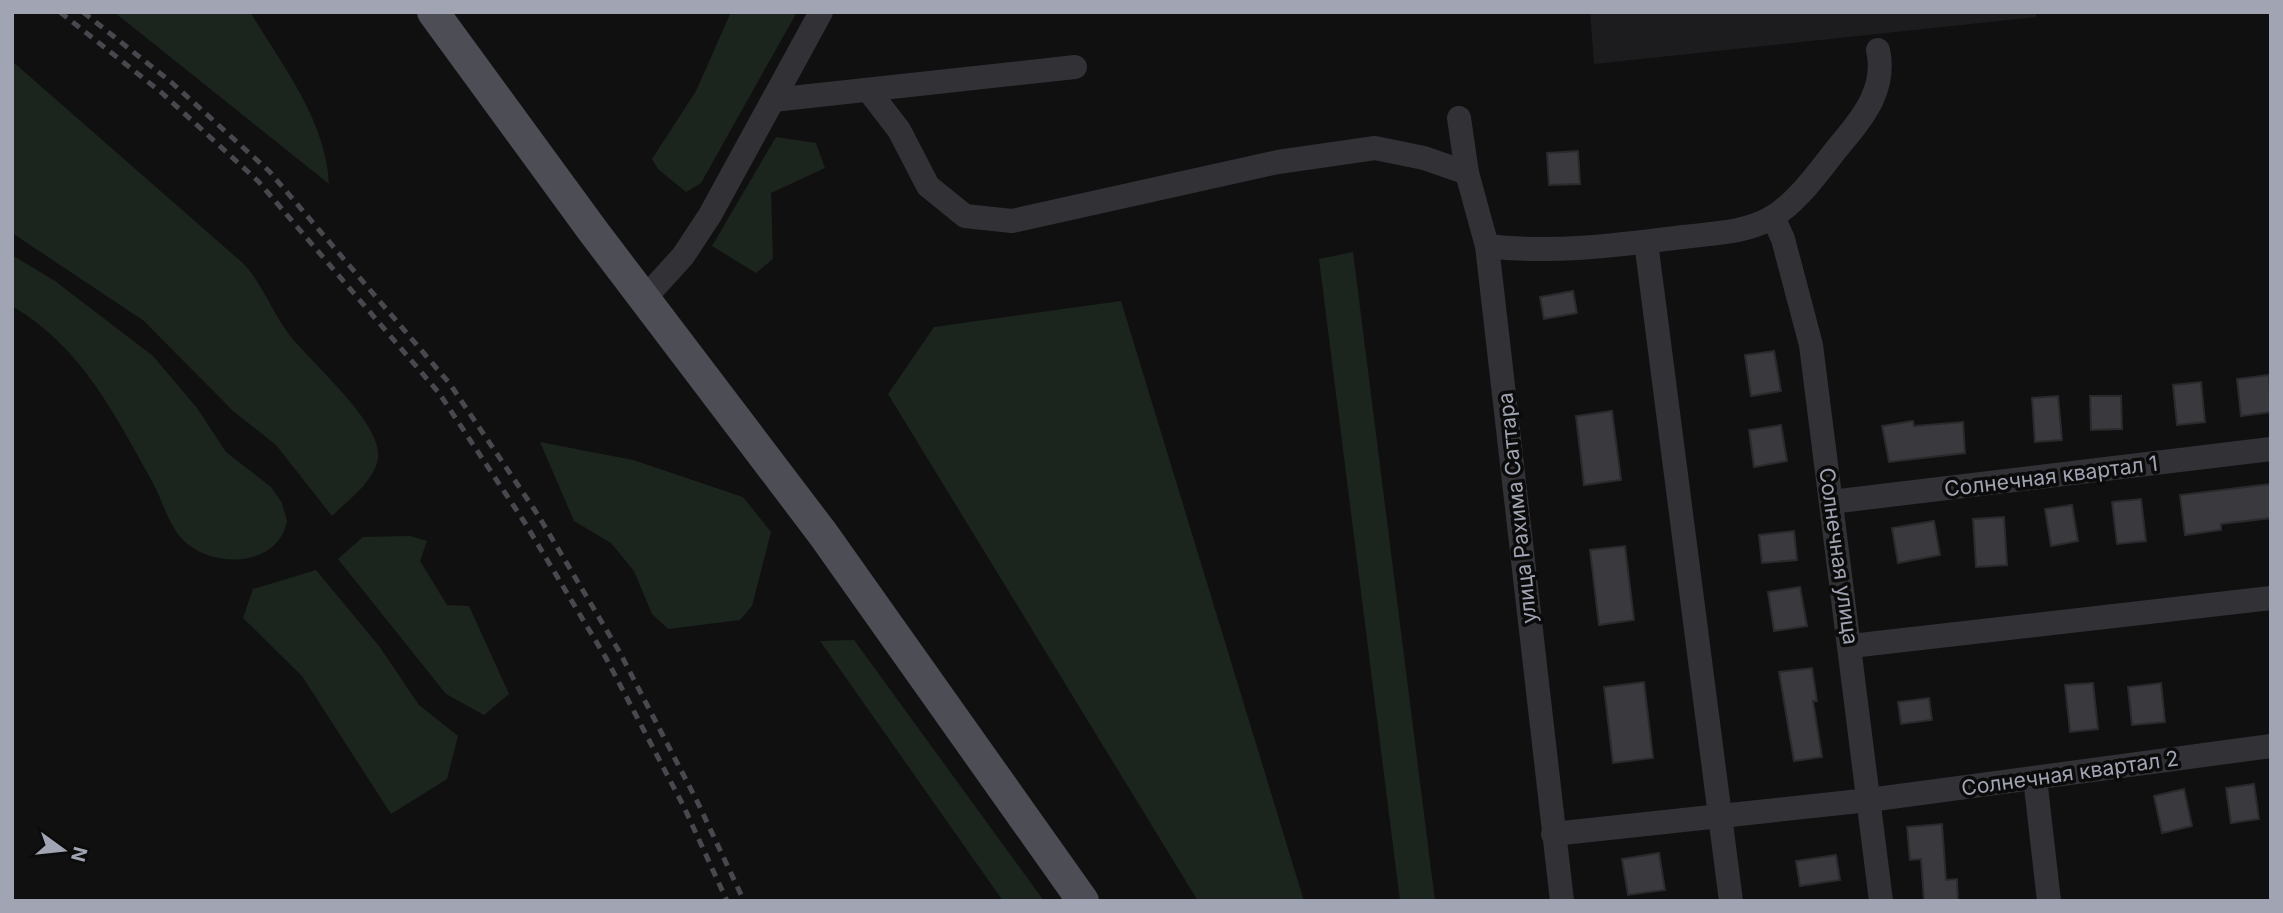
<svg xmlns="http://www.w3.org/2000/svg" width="2283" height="913" font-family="Inter,sans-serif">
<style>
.built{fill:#1c1c1e}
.green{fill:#1c241e}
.building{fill:#3a3a3e;stroke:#2a2a2d;stroke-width:2}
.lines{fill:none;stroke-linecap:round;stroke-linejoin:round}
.minor{stroke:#313136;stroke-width:24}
.major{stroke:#4d4e55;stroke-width:32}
.rail{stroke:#48494f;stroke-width:5;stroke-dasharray:9 7;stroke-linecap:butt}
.labels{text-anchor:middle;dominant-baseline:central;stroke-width:7;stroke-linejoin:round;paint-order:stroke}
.street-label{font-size:21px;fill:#a1a4b2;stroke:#0b0b0c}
</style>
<rect width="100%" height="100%" fill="#101011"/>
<!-- built -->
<polygon class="built" points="1590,12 2036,12 2036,17 1594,64"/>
<!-- green -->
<g class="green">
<path d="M114,12H250C282,65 326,120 329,184Z"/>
<polygon points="731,12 797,12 701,183 686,192 658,169 652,159 696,91"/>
<path d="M12,61L245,265C263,286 272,311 288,333C309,361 383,423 378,458C375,481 347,501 332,516L276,445L233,411L144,321L12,233Z"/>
<polygon points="776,137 816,143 825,168 771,193 773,259 756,273 712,246"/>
<polygon points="1353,252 1435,901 1400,901 1319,259"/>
<path d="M12,255L55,281L153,356L197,408L226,452L271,487L282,503L287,521C278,568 212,569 183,540C168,524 163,502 153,483C115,415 82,347 12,306Z"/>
<polygon points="1121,301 1304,901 1198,901 888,394 934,327"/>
<polygon points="540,442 633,460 743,497 771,532 752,606 740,620 668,629 652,614 634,571 611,543 574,521"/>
<polygon points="410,536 427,541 420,561 447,605 469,606 509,694 484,715 446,694 338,559 363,537"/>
<polygon points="316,570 379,646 419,705 458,736 447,779 391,814 302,676 243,618 253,589"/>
<polygon points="854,640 1044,901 1003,901 820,641"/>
</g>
<!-- building -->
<g class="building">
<polygon points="1578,151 1580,184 1549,185 1547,153"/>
<polygon points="1573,291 1577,313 1544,319 1540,297"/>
<polygon points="1774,351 1781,391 1751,396 1745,355"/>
<polygon points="2269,375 2271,412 2241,416 2237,379"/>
<polygon points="2201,382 2205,422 2177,425 2173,385"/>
<polygon points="2058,396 2062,440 2035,442 2032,398"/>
<polygon points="2090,396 2121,396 2122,429 2091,430"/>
<polygon points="1612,411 1621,480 1584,485 1576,416"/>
<polygon points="1913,421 1914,426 1963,422 1965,453 1889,462 1882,426"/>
<polygon points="1781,425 1787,461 1754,467 1749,430"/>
<polygon points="2271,484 2271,518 2221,524 2221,530 2185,535 2180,495"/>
<polygon points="2141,499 2146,541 2117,544 2112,502"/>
<polygon points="2072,505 2078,541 2051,546 2045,509"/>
<polygon points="2004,517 2007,565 1976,567 1973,519"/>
<polygon points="1934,521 1940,555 1898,563 1892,528"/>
<polygon points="1794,531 1797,560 1762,563 1759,535"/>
<polygon points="1625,546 1634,620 1599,625 1590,550"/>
<polygon points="1800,587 1807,626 1774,631 1768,592"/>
<polygon points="1812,668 1817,701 1813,701 1822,757 1794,761 1779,672"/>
<polygon points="1644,682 1653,758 1613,763 1604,687"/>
<polygon points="2093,683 2098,729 2070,732 2065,685"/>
<polygon points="2161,683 2165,722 2132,725 2128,687"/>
<polygon points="1929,698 1932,720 1901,724 1898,702"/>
<polygon points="2254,784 2259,819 2231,823 2226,788"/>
<polygon points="2184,789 2192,826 2162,833 2154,796"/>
<polygon points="1942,824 1946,880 1957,879 1958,901 1924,901 1921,859 1910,860 1907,827"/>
<polygon points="1659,853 1665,890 1628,895 1622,859"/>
<polygon points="1836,855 1840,880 1800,886 1796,861"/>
</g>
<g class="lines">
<!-- minor -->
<g class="minor">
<polyline points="869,91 899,130 928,186 965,216 1012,221 1278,162 1375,148 1424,158 1467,173"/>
<polyline points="773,100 1075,67"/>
<polyline points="1459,118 1467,173 1487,246 1562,901"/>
<polyline points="1773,217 1783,239 1811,345 1881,901"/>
<polyline points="1646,242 1731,901"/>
<path d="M1487,246C1552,254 1619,245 1683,237C1713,233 1745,233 1771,218C1800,201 1822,166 1844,140C1866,114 1886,86 1878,50"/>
<polyline points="644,299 683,256 710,215 821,12"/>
<polyline points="1831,502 2271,449"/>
<polyline points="1851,646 2271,598"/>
<polyline points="2035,778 2049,901"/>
<polyline points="1553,834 1869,800 2271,746"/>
</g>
<!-- major -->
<polyline class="major" points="433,12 593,231 823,534 1083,901"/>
<!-- rail -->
<g class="rail">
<polyline points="60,12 162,93 258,181 439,393 525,523 606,658 684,807 727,901"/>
<polyline points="83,12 171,82 269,171 450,384 538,515 619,651 697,801 744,901"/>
</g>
</g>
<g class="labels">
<!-- street labels -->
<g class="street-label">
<text transform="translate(2051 476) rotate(-7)">Солнечная квартал 1</text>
<text transform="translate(1517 508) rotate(-96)">улица Рахима Саттара</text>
<text transform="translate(1839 556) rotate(82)">Солнечная улица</text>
<text transform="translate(2070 773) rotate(-8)">Солнечная квартал 2</text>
</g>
</g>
<!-- border -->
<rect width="2283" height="913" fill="none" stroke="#a1a4b2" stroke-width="28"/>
<!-- north arrow -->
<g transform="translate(63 850) rotate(105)" stroke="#0b0b0c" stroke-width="5" paint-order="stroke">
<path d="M0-5L12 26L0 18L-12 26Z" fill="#a1a4b2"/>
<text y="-10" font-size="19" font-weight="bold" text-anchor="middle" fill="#a1a4b2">N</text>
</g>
</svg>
